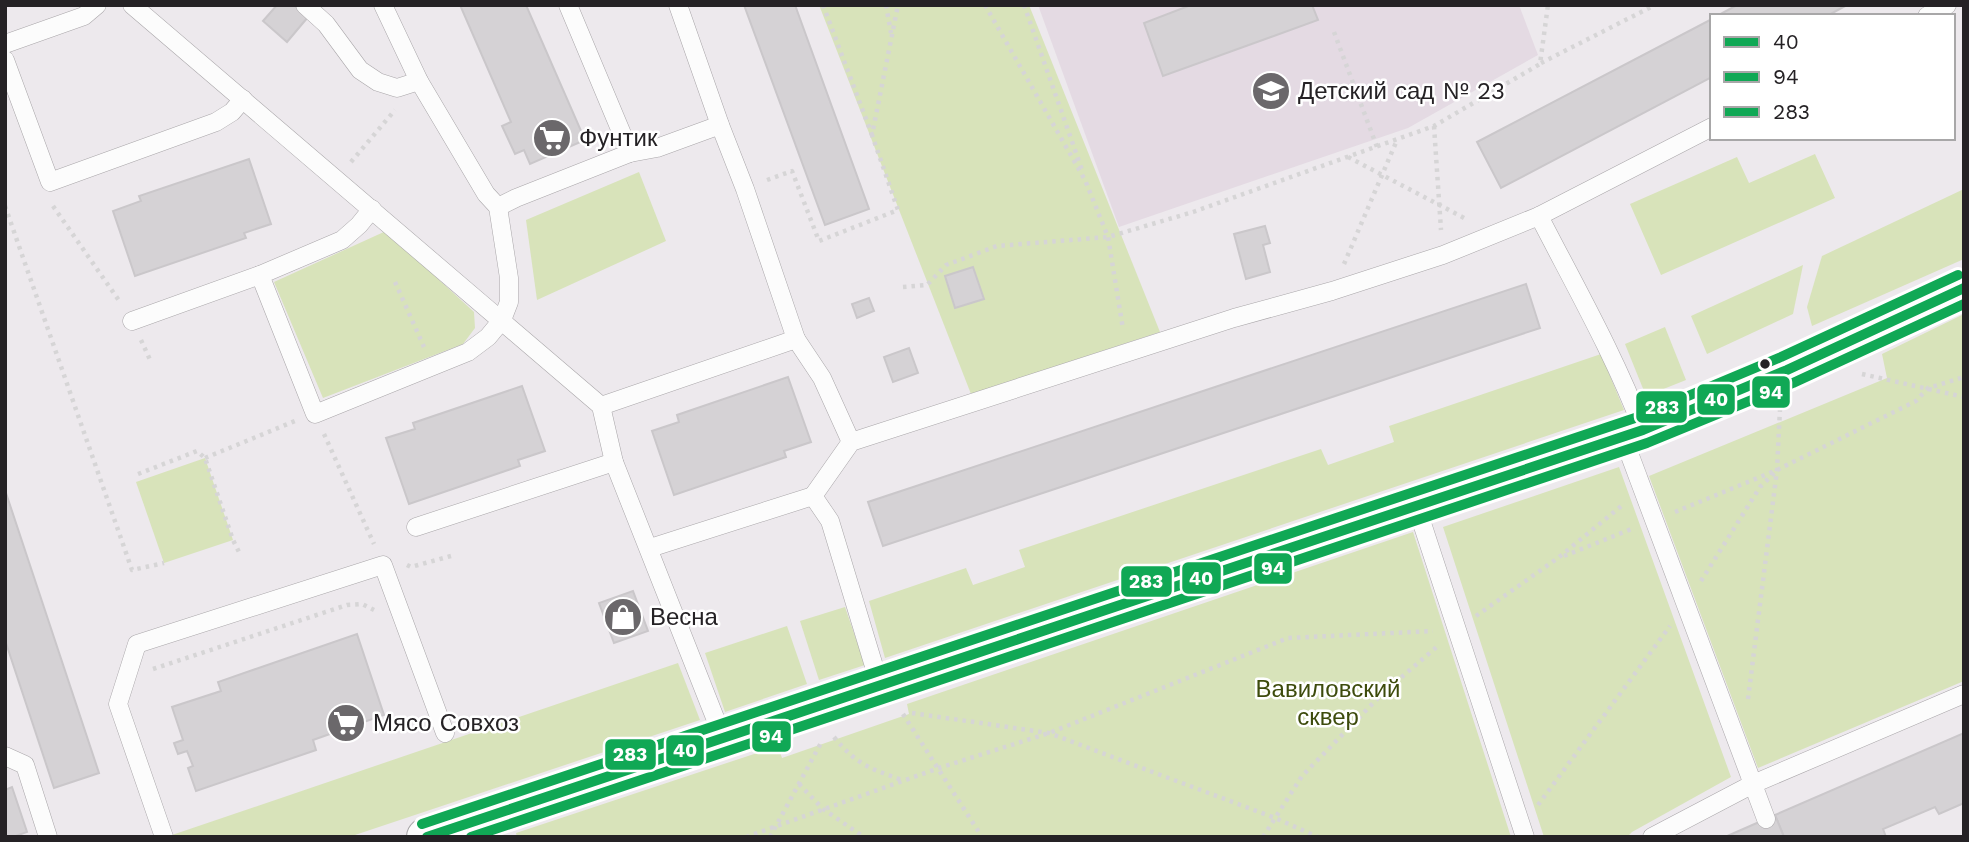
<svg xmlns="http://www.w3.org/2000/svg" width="1969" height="842" font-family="'Work Sans',sans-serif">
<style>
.built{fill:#e4dae3}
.green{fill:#d8e3ba}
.building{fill:#d5d2d5;stroke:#cac7ca;stroke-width:2}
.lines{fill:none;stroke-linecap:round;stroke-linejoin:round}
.service-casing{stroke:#a9a6a9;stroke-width:19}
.tertiary-casing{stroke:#a9a6a9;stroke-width:40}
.path{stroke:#d6d5d6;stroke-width:4.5;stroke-dasharray:3.5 5;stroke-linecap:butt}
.service{stroke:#fcfcfc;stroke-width:18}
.tertiary{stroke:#fcfcfc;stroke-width:38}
.bus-1-casing{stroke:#fff;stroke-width:16}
.bus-2-casing{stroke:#fff;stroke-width:16}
.bus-3-casing{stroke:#fff;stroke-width:16}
.bus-1{stroke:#10a855;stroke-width:10}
.bus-2{stroke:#10a855;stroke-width:10}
.bus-3{stroke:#10a855;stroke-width:10}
.bus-dot{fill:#252225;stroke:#fff;stroke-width:2.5}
.labels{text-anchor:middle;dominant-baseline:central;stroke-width:5;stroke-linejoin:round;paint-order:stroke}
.poi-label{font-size:24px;fill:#252225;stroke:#fff;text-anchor:start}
.park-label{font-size:24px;fill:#3d4b0c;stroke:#fff}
.line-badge{stroke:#fff;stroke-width:2.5}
.badge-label{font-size:19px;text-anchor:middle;font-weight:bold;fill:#fff}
</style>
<rect width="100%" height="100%" fill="#ede9ed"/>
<!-- built -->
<polygon class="built" points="1038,5 1519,5 1538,55 1408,128 1119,227"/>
<!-- green -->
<g class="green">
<polygon points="819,5 1029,5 1160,332 971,394"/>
<polygon points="1815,154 1835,198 1661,275 1630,204 1737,157 1749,183"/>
<polygon points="639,172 666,241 537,300 526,220"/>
<polygon points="1964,189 1964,259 1812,326 1807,307 1822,256"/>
<polygon points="386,231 474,312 475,328 463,344 323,398 274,282"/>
<polygon points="1803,265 1793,314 1707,354 1691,316"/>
<polygon points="1964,314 1964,681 1758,768 1649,476 1887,378 1882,354"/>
<polygon points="1665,327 1686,380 1646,396 1625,344"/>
<polygon points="1601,354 1624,410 885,658 869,601 966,568 973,585 1025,567 1019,550 1321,449 1328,465 1394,442 1389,426"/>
<polygon points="205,458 233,540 164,563 136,482"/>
<polygon points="1619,467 1731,777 1632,832 1627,837 1544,837 1443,527"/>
<polygon points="1413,532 1511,837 517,837 516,833 778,746 782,758 909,714 907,704"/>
<polygon points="845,607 865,665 819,680 800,621"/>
<polygon points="787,626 807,684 725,712 705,653"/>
<polygon points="678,663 700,720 349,837 173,837 172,835"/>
</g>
<!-- building -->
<g class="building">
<polygon points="277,5 294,5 308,17 287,42 263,21"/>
<polygon points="460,5 526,5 585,140 530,164 524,150 515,154 502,126 511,122"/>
<polygon points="744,5 795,5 869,209 825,225"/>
<polygon points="1191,5 1312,5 1318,20 1163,76 1144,23"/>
<polygon points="1737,5 1847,5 1827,16 1717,16"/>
<polygon points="1712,19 1712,77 1501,188 1477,142"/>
<polygon points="249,159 271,224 244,233 246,238 135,276 113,211 141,201 139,196"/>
<polygon points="1265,226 1270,243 1263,245 1270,272 1246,279 1234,234"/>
<polygon points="973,267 984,299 955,308 945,276"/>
<polygon points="1526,284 1540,328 883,546 868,502"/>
<polygon points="869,298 874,311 857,318 852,304"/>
<polygon points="909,348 918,373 893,382 884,357"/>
<polygon points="788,377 811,442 784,451 786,457 674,495 652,431 679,422 677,415"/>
<polygon points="522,386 545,451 518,460 520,466 409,504 386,438 415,429 413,423"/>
<polygon points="5,490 99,773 54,788 5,640"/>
<polygon points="633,591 648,631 614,643 599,603"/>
<polygon points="357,634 384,715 313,740 316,750 196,791 188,768 193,766 187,751 178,754 174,743 183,740 172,707 221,691 218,682"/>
<polygon points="1964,733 1964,803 1939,814 1935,807 1883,829 1886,837 1784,837 1775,815"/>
<polygon points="12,787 27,832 13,837 5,837 5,790"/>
<polygon points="1775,815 1784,837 1725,837 1766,819"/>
</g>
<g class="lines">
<defs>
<g id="service">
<polyline points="132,5 601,406 614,462 723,738"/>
<polyline points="305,5 326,24 360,70 378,82 397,88 419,81"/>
<polyline points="1927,16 1947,5"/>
<polyline points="5,44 84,16 97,5"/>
<polyline points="5,60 50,182 216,122 232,112 243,99"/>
<polyline points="630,153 657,148 720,125"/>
<polyline points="498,207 516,198 630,153 568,5"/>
<polyline points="372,209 359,225 342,240 260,275 315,414 468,352 488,337 502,320 509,302 509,278 498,207 486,194 419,81 383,5"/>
<path d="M1539,216C1575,286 1615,356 1643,430"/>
<polyline points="132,321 260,275"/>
<polyline points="796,339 822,378 851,442"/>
<polyline points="601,406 796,339 745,189 720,125 678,5"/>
<polyline points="1623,437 1766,819"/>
<polyline points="1416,505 1525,837"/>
<polyline points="416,527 614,462"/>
<polyline points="650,548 813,496"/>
<polyline points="880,686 830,521 813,496 851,442 1234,318 1332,291 1443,255 1539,216 1712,127"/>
<polyline points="5,756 25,765 48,837"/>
<polyline points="164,837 118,704 137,644 383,565 445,733"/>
<polyline points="1652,837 1753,784 1964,694"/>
</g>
<polyline id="tertiary" points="426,837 880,686 1416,505 1643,430 1787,370 1964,288"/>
</defs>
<!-- service casing -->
<use href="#service" class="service-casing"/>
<!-- tertiary casing -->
<use href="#tertiary" class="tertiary-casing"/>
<!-- path -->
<g class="path">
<polyline points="823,5 872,135"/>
<polyline points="886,5 891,33"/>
<polyline points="985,5 1085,180 1108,237 1123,329"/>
<polyline points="1024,5 1082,170"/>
<polyline points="1334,32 1377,147"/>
<polyline points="1541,63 1655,5"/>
<polyline points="1434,126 1441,230"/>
<polyline points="1348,157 1468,220"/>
<polyline points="351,162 395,110"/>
<polyline points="767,180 792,171 819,241 898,210 872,135 898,5"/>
<polyline points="5,206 132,570 164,563"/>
<polyline points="53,206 120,302"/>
<polyline points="1344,264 1397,140"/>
<polyline points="395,282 424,347"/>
<polyline points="903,287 927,285 946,265 997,246 1108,237 1193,212 1434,126 1540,64 1548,5"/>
<polyline points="141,340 151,362"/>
<polyline points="1862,374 1964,397"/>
<polyline points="324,434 374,544"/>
<polyline points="205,458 295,421"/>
<polyline points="138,474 197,451 205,458 233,540 240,554"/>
<polyline points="1675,512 1777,470 1916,401 1928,388 1964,377"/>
<polyline points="1564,556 1634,528"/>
<polyline points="407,565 411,567 451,556"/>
<polyline points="1701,581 1760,487 1777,470"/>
<polyline points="1476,616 1558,558 1625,503"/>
<polyline points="153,669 347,605 362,604 374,610"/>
<polyline points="1748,699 1777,470 1780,409"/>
<polyline points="912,713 1049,733 1275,818 1318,837"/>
<polyline points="903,714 982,837"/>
<path d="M834,737C857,765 869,768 902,780"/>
<polyline points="799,784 823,809 864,837"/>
<polyline points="1538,805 1670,626"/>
<polyline points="746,837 939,768 1049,733 1288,638 1433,631"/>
<polyline points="770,837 822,741"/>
<polyline points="1263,837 1302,776 1382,694 1439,645"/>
</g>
<!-- service -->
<use href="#service" class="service"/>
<!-- tertiary -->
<use href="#tertiary" class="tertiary"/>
<defs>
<polyline id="bus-1" points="427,837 1643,430 1787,370 1964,288"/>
<polyline id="bus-2" points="471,837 1647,443 1793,383 1964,304"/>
<polyline id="bus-3" points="422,824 1638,417 1781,357 1958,275"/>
</defs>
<!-- bus-1 casing -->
<use href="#bus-1" class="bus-1-casing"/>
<!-- bus-2 casing -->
<use href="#bus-2" class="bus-2-casing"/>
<!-- bus-3 casing -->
<use href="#bus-3" class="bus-3-casing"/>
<!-- bus-1 -->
<use href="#bus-1" class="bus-1"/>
<!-- bus-2 -->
<use href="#bus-2" class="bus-2"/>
<!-- bus-3 -->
<use href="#bus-3" class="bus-3"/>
</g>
<!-- icons -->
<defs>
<symbol id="school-disc" viewBox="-11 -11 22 22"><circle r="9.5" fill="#6b686b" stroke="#fff"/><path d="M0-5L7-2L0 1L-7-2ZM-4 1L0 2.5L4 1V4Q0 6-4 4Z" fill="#fff"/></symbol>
<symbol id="supermarket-disc" viewBox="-11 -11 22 22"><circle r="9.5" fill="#6b686b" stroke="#fff"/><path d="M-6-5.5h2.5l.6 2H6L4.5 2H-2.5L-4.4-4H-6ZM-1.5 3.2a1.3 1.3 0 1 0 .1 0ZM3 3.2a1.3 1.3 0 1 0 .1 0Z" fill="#fff"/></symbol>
<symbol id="shop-disc" viewBox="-11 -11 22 22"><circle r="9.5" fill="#6b686b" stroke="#fff"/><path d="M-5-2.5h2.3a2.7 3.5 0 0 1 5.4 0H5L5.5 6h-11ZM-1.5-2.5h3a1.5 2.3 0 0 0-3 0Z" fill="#fff"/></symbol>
</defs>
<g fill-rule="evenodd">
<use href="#school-disc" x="1249" y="69" width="44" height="44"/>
<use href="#supermarket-disc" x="530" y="116" width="44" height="44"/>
<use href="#shop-disc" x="601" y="595" width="44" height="44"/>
<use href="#supermarket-disc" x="324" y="701" width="44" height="44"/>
</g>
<!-- markers -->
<circle class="bus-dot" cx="1765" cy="364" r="6"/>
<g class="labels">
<!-- poi labels -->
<g class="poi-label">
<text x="1298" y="91">Детский сад № 23</text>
<text x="579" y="138">Фунтик</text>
<text x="650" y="617">Весна</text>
<text x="373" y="723">Мясо Совхоз</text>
</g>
<!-- park labels -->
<g class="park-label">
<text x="1328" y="689">Вавиловский<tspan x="1328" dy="28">сквер</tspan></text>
</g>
</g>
<g class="line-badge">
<rect x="1751" y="375" width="40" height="34" rx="7" fill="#10a855"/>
<rect x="1696" y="383" width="40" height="33" rx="7" fill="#10a855"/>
<rect x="1635" y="390" width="53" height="34" rx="7" fill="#10a855"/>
<rect x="1253" y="552" width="40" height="33" rx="7" fill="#10a855"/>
<rect x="1181" y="561" width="41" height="34" rx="7" fill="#10a855"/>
<rect x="1120" y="565" width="53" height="33" rx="7" fill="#10a855"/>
<rect x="751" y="720" width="41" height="33" rx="7" fill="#10a855"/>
<rect x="665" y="734" width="40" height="33" rx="7" fill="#10a855"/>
<rect x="604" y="738" width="53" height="33" rx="7" fill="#10a855"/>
</g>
<g class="badge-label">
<text x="1771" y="399">94</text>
<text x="1716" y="406">40</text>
<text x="1662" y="414">283</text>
<text x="1273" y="575">94</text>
<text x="1201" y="585">40</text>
<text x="1146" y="588">283</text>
<text x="771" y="743">94</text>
<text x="685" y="757">40</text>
<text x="630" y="761">283</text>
</g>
<!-- border -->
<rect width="1969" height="842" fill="none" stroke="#252225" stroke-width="14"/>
<!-- legend -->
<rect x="1710" y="14" width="245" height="126" fill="#ffffff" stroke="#a8a7a8" stroke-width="2"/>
<rect x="1724" y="37" width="35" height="10" fill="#10a855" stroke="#a8a7a8" stroke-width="2"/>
<text x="1773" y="49" font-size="21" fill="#252225">40</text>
<rect x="1724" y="72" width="35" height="10" fill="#10a855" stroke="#a8a7a8" stroke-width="2"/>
<text x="1773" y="84" font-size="21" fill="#252225">94</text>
<rect x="1724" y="107" width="35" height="10" fill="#10a855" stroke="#a8a7a8" stroke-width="2"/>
<text x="1773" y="119" font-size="21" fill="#252225">283</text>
</svg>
